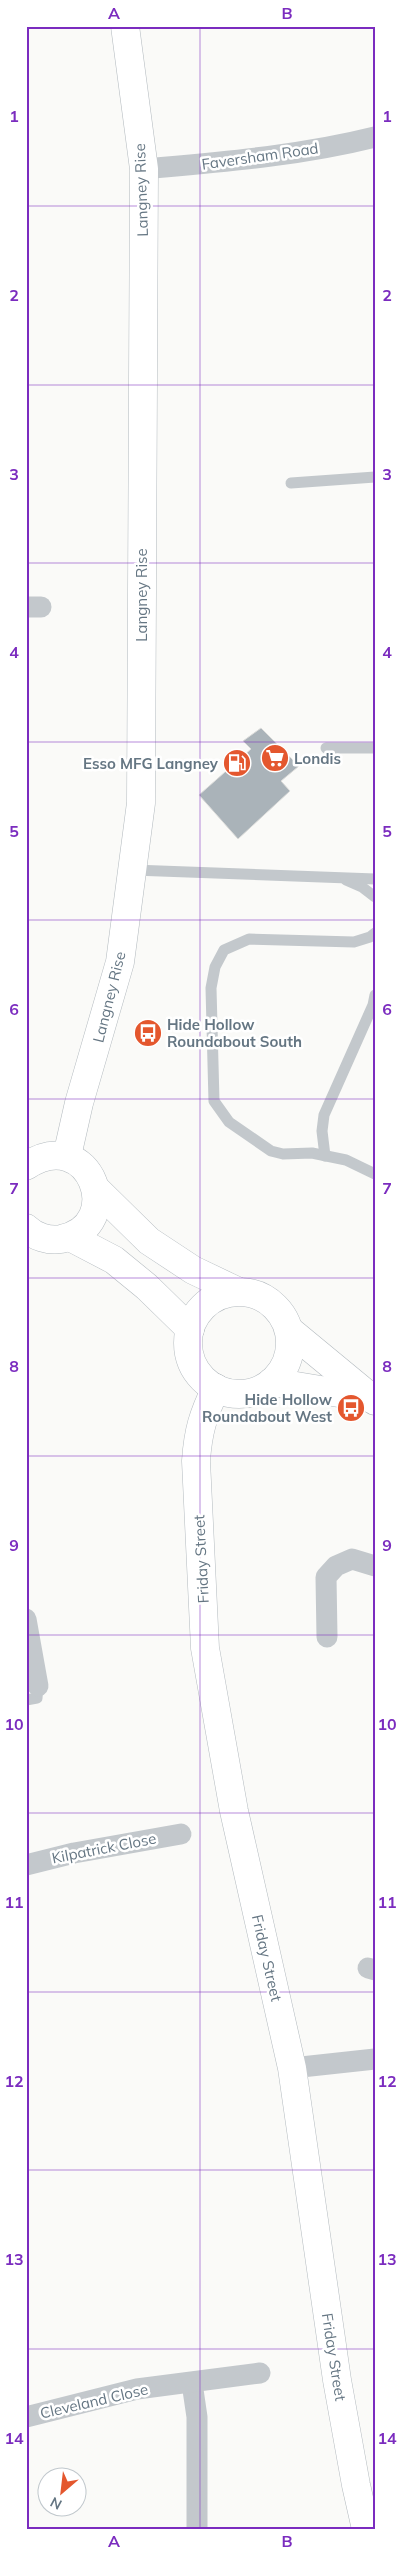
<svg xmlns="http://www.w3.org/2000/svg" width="401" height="2555" font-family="Mulish,sans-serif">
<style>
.building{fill:#aab3b9;stroke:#dcdcda}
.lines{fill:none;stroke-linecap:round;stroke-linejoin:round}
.secondary-casing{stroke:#b3babf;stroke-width:29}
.service{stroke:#c3c8cc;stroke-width:11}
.minor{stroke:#c3c8cc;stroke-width:21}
.secondary{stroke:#fff;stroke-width:28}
.grid{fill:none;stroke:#7b2cbf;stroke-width:1;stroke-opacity:0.55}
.labels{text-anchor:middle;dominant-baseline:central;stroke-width:5;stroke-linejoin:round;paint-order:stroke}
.street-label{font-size:15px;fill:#657683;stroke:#fff}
.poi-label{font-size:15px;font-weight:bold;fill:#657683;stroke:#fff;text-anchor:start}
.neatline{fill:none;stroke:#7b2cbf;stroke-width:2}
.grid-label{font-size:16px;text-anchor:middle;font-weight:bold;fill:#7b2cbf}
</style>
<rect width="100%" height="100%" fill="#fafaf8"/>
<!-- building -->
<polygon class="building" points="261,728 299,766 281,781 290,791 238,839 199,795 251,749 243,741"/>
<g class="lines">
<defs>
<g id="secondary">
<polyline points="67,1156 79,1103 120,962 141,803 144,169 125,26"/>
<path d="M26,1166C90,1123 128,1226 61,1239C49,1241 35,1237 26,1228"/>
<polyline points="97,1190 149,1241 193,1270 237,1291"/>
<polyline points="70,1237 114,1260 147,1287 190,1329"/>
<circle cx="239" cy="1343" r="51"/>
<polyline points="289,1330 375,1401"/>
<polyline points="272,1382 369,1398"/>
<path d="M216,1388C203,1415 198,1431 196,1461L205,1648L234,1811L292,2068L337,2380L356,2485L366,2529"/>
</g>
</defs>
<!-- secondary casing -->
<use href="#secondary" class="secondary-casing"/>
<!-- service -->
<g class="service">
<polyline points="291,483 375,477"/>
<polyline points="326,748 375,748"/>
<polyline points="133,870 375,879"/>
<polyline points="346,880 362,887 375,897"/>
<polyline points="375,933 370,937 354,942 249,939 224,950 215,967 211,988 214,1101 229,1122 271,1151 283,1154 312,1153 346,1160 375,1174"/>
<polyline points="325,1156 322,1131 324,1115 373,1005 375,995"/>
<polyline points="26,1700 37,1698 38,1686"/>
</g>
<!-- minor -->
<g class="minor">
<path d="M144,169C221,162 299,156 375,137"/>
<polyline points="26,607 41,607"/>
<polyline points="26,1619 38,1686"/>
<polyline points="327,1637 326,1577 336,1566 352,1559 375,1566"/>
<polyline points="26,1865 74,1853 181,1834"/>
<polyline points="368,1968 375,1970"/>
<polyline points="292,2068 375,2059"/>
<polyline points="192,2383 197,2417 197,2529"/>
<polyline points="26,2417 137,2389 260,2373"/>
</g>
<!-- secondary -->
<use href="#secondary" class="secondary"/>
</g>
<!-- grid -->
<path class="grid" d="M200,26V2529M26,206H375M26,385H375M26,563H375M26,742H375M26,920H375M26,1099H375M26,1278H375M26,1456H375M26,1635H375M26,1813H375M26,1992H375M26,2170H375M26,2349H375"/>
<!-- icons -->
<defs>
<symbol id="supermarket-disc" viewBox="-11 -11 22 22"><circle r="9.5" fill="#e4572e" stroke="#fff"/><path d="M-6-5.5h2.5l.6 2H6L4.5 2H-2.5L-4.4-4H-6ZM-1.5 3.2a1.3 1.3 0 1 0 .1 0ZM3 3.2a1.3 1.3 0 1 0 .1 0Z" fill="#fff"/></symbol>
<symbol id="fuel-disc" viewBox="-11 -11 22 22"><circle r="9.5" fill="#e4572e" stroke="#fff"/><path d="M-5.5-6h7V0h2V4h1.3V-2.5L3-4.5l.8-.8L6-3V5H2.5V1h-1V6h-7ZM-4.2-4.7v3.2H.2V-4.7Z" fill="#fff"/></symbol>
<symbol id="bus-disc" viewBox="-11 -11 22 22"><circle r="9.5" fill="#e4572e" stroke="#fff"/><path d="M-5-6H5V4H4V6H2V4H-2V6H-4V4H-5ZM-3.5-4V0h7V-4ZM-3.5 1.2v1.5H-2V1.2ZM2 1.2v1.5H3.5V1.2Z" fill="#fff"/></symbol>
</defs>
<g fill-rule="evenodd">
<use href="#supermarket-disc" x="259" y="742" width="32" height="32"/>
<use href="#fuel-disc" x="221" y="747" width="32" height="32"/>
<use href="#bus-disc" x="132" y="1017" width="32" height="32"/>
<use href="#bus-disc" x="335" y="1392" width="32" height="32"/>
</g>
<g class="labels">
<!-- street labels -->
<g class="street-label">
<text transform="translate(260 156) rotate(-8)">Faversham Road</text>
<text transform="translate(141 190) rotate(-92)">Langney Rise</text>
<text transform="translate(141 595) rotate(-90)">Langney Rise</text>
<text transform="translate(109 997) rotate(-76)">Langney Rise</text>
<text transform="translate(201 1559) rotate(-93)">Friday Street</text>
<text transform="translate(104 1848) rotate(-11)">Kilpatrick Close</text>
<text transform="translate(267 1958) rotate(77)">Friday Street</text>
<text transform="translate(334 2357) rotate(81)">Friday Street</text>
<text transform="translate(94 2401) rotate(-13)">Cleveland Close</text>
</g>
<!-- poi labels -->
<g class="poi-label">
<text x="294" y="758">Londis</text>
<text x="218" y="763" text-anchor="end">Esso MFG Langney</text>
<text x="167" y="1024">Hide Hollow<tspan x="167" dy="17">Roundabout South</tspan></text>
<text x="332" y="1399" text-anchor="end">Hide Hollow<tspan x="332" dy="17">Roundabout West</tspan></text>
</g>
</g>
<!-- border -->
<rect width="401" height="2555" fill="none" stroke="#ffffff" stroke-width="55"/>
<!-- north arrow -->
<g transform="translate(62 2492) rotate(208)"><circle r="24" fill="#ffffff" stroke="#c1c8cd"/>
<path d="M0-4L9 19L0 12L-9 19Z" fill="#e4572e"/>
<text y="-8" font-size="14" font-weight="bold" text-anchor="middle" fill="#657683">N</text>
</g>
<rect x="28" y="28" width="346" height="2500" class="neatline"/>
<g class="grid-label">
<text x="114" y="19">A</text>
<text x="287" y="19">B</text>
<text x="14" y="122">1</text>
<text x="387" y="122">1</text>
<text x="14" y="301">2</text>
<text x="387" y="301">2</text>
<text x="14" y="480">3</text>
<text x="387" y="480">3</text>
<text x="14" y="658">4</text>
<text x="387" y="658">4</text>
<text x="14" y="837">5</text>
<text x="387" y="837">5</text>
<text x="14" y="1015">6</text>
<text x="387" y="1015">6</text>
<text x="14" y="1194">7</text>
<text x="387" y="1194">7</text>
<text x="14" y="1372">8</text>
<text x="387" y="1372">8</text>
<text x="14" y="1551">9</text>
<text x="387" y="1551">9</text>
<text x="14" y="1730">10</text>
<text x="387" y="1730">10</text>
<text x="14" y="1908">11</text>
<text x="387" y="1908">11</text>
<text x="14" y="2087">12</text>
<text x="387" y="2087">12</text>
<text x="14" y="2265">13</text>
<text x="387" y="2265">13</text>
<text x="14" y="2444">14</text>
<text x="387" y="2444">14</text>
<text x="114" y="2547">A</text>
<text x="287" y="2547">B</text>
</g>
</svg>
